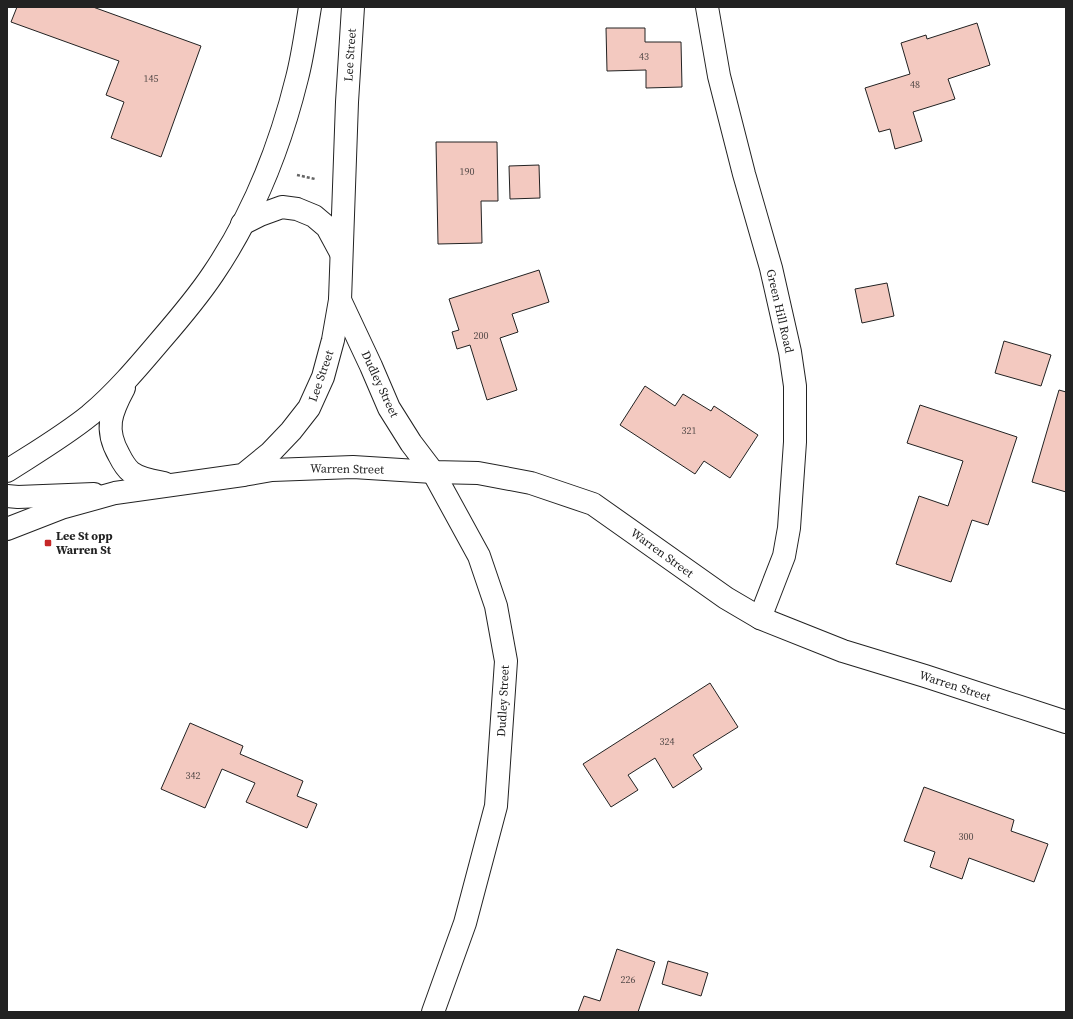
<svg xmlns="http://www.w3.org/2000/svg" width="1073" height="1019" font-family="'Source Serif 4',serif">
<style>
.building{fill:#f3c9c0;stroke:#222}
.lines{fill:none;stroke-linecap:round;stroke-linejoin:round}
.minor-casing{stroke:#222;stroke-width:24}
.major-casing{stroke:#222;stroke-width:24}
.path{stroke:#646464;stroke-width:2.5;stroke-dasharray:3 2;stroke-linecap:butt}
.minor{stroke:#fff;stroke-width:22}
.major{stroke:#fff;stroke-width:22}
.poi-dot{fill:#c62828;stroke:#fff;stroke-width:1.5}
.labels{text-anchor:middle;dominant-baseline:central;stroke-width:3;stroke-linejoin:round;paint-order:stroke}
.number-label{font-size:10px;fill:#564c4a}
.street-label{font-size:12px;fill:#222;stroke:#fff}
.poi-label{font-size:12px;font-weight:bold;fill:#222;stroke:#fff;text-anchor:start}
</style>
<rect width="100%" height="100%" fill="#fff"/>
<!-- building -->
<g class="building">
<polygon points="17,7 93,7 201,46 161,157 111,138 124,102 106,95 119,61 11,22"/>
<polygon points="977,23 990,65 948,79 955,99 913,112 922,141 895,149 890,129 879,132 865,88 910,74 901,43 926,35 927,39"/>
<polygon points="606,28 645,28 645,42 681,42 682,87 646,88 646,70 607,71"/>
<polygon points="436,142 497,142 498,201 481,201 482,243 438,244"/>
<polygon points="539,165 540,198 510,199 509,166"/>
<polygon points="539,270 549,302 512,314 518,332 500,338 517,390 487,400 470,345 457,349 452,332 459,330 449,299"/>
<polygon points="887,283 894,316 862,323 855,289"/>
<polygon points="1004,341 1051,355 1041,386 995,373"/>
<polygon points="645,386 675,406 683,394 711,411 714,406 758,435 730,478 704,461 695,474 620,425"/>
<polygon points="1059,390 1066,392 1066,492 1032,482"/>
<polygon points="920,405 1017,437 988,525 972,520 951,582 896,564 919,496 948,506 963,461 907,443"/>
<polygon points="710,683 738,727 693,755 702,769 673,788 655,758 628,775 638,790 611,807 583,764"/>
<polygon points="190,723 243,746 240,754 303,781 297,796 317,804 307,828 246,802 255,783 222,769 205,808 161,789"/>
<polygon points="924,787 1014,820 1011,831 1048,844 1034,882 969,858 962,879 930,867 935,852 904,841"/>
<polygon points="617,949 655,962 638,1012 578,1012 584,996 600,1001"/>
<polygon points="668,961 708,973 701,996 662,984"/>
</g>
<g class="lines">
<defs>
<g id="minor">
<polyline points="707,7 719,76 744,174 771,268 790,352 795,386 795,442 789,528 784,556 760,618"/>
<polyline points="340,300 371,366 389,408 411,443 433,472 479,556 496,606 506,661 496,806 465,923 433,1012"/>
<polyline points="243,475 272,470 353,467 433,472 478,473 531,483 593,504 726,598 760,618 843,651 925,676 1066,722"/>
<polyline points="7,496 18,497 94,494"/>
</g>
<g id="major">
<polyline points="242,224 260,215 282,207 297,209 314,216 327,227 341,253"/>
<path d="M124,388C111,412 104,429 119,455C122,461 126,468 131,472C140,479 154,481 164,483"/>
<path d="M7,471C35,453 64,436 90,415C116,393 138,367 160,341C179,319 197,298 213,274C253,215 280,147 297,78C303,55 306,31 310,7"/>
<polyline points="7,529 61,508 115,493 243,475 270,453 291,431 309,408 323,377 333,340 340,300 347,102 353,7"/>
</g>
</defs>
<!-- minor casing -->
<use href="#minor" class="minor-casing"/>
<!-- major casing -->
<use href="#major" class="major-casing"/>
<!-- path -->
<polyline class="path" points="297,175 315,179"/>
<!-- minor -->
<use href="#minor" class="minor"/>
<!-- major -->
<use href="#major" class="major"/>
</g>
<!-- markers -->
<rect class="poi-dot" x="44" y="539" width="8" height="8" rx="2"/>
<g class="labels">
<!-- number labels -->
<g class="number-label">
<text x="644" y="56">43</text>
<text x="151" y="78">145</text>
<text x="915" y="84">48</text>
<text x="467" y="171">190</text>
<text x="481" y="335">200</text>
<text x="689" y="430">321</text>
<text x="667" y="741">324</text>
<text x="193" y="775">342</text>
<text x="966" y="836">300</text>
<text x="628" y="979">226</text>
</g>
<!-- street labels -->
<g class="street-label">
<text transform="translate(350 55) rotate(-86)">Lee Street</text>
<text transform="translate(780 311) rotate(77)">Green Hill Road</text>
<text transform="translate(321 376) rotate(-71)">Lee Street</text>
<text transform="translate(380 384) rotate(65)">Dudley Street</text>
<text transform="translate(347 469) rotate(1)">Warren Street</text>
<text transform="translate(662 553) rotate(36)">Warren Street</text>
<text transform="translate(955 686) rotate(18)">Warren Street</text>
<text transform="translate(503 701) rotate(-87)">Dudley Street</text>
</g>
<!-- poi labels -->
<g class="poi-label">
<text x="56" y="536">Lee St opp<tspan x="56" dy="14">Warren St</tspan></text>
</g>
</g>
<!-- border -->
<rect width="1073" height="1019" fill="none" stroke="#222222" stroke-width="16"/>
</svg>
